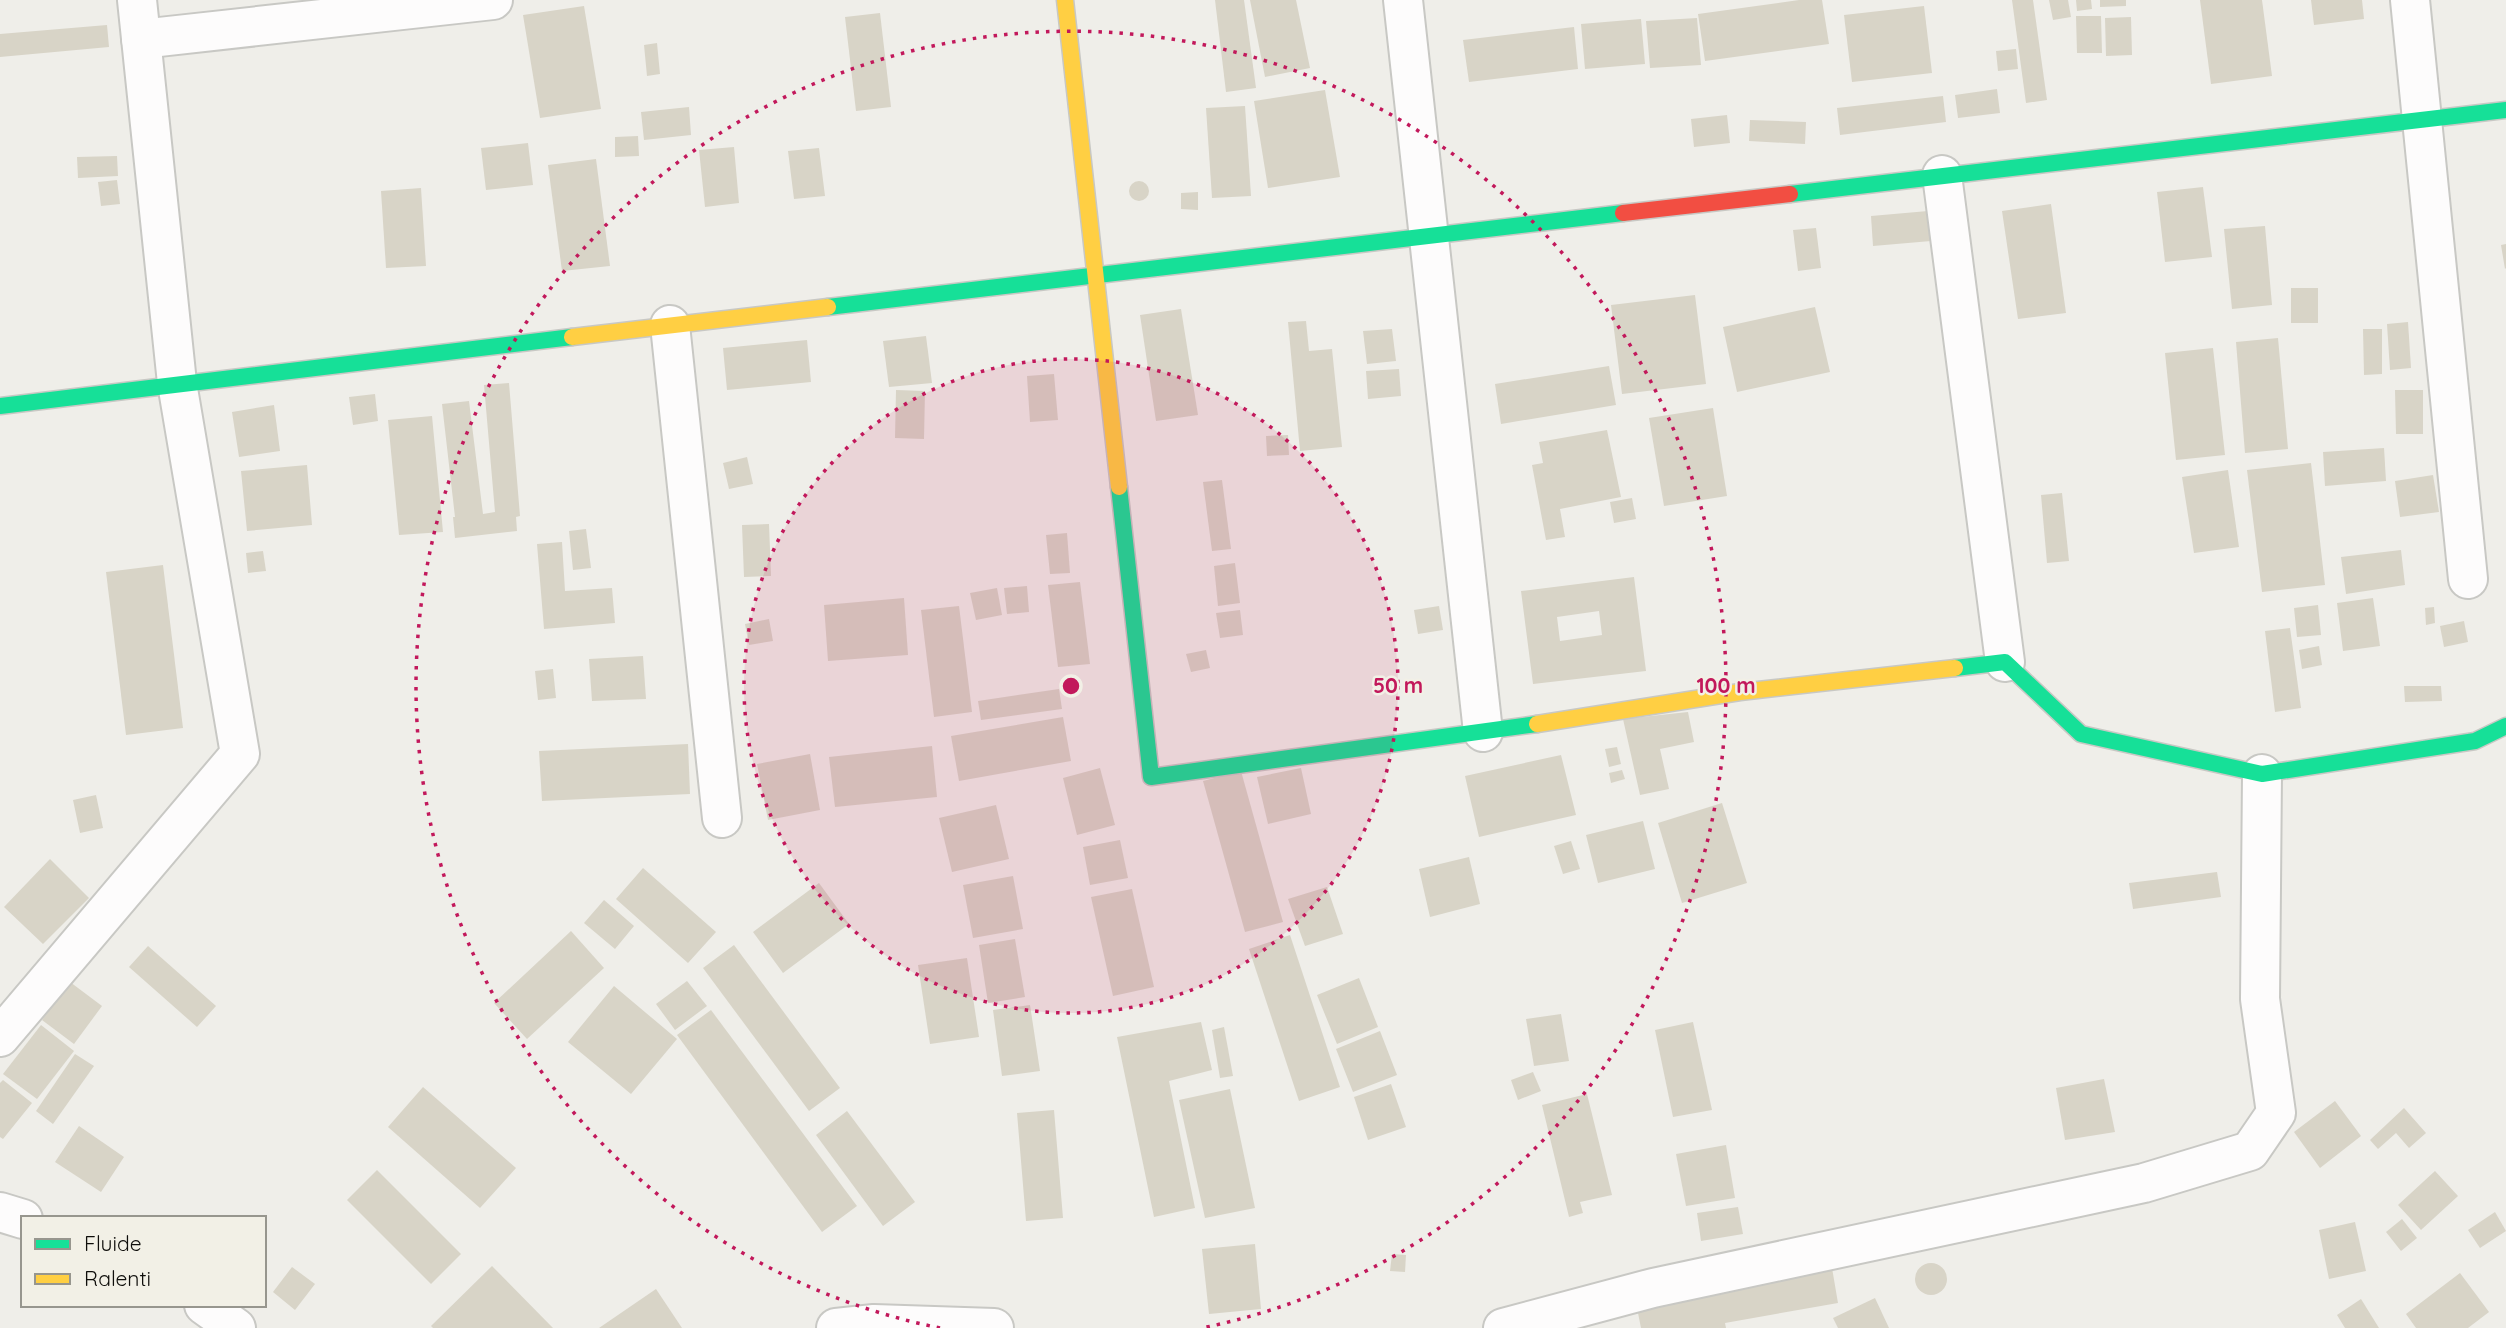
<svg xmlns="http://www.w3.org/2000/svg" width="2506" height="1328" font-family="Quicksand,sans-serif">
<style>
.building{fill:#d8d4c7;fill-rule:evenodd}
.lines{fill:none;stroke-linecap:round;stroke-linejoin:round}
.street-casing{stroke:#c8c8c4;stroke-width:42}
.fast-casing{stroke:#c8c8c4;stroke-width:19}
.slow-casing{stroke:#c8c8c4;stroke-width:19}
.jam-casing{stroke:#c8c8c4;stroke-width:19}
.street{stroke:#fdfcfc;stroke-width:38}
.fast{stroke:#16e098;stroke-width:16}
.slow{stroke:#ffcf43;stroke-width:16}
.jam{stroke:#f24e42;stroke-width:16}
.ring{fill:none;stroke:#c2185b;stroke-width:3.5;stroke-dasharray:3.5 7}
.centre{fill:#c2185b;stroke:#f2f0e6;stroke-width:3.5}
.ring-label{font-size:21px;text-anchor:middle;font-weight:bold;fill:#c2185b;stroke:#f2f0e6;stroke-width:5;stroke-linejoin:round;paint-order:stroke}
</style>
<rect width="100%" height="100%" fill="#efeee9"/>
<!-- building -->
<g class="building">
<polygon points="1215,0 1244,0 1256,88 1226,92"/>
<polygon points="1250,0 1296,0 1310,68 1265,77"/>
<polygon points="1799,0 1822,0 1829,44 1705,61 1698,14"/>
<polygon points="2012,0 2033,0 2047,100 2026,103"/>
<polygon points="2049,0 2068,0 2071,17 2053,20"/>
<polygon points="2076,0 2091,0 2092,9 2077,11"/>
<polygon points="2100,0 2126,0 2126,6 2100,7"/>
<polygon points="2200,0 2262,0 2272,76 2211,84"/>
<polygon points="2311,0 2362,0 2364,19 2314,25"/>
<polygon points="584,6 601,109 540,118 523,15"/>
<polygon points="1924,6 1932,73 1852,82 1844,15"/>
<polygon points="880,13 891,107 856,111 845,17"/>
<polygon points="2076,16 2101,16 2102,53 2077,53"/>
<polygon points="2131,17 2132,55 2106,56 2105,18"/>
<polygon points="1697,18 1701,65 1650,68 1646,21"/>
<polygon points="1641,19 1645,64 1585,69 1581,24"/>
<polygon points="107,25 109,47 0,57 0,34"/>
<polygon points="1574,27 1578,69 1469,82 1463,40"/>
<polygon points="657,43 660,74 647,76 644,45"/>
<polygon points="2016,49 2018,69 1998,71 1996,51"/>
<polygon points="1997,89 2000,113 1958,118 1955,95"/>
<polygon points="1325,90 1340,177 1268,188 1254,101"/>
<polygon points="1943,96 1946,122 1840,135 1837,108"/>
<polygon points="1245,106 1251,196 1212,198 1206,108"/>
<polygon points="689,107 691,135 644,140 641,112"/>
<polygon points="1727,115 1730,143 1694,147 1691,119"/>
<polygon points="1750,120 1806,122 1805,144 1749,141"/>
<polygon points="638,136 639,156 615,157 615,137"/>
<polygon points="528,143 533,185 486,190 481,148"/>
<polygon points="734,147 739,203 705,207 699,150"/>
<polygon points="819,148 825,196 794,199 788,151"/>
<polygon points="117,156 118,176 78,178 77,157"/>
<polygon points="596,159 610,266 562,271 548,165"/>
<polygon points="117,180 120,204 101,206 98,182"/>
<circle cx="1139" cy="191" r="10"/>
<polygon points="2203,187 2212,257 2165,262 2157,192"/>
<polygon points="421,188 426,266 386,268 381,191"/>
<polygon points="1198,192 1198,210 1181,209 1181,193"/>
<polygon points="2051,204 2066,313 2018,319 2002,211"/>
<polygon points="1928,211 1931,241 1873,246 1871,216"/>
<polygon points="2265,226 2272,305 2232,309 2224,229"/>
<polygon points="1816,228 1821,268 1798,271 1793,230"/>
<polygon points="2506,244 2506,268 2505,269 2501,245"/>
<rect x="2291" y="288" width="27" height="35"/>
<polygon points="1695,295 1706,384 1622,394 1611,305"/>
<polygon points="1815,307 1830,372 1737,392 1723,327"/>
<polygon points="1181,309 1198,415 1156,421 1140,315"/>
<polygon points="1306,321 1309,351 1332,349 1342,447 1300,451 1288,322"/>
<polygon points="2408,322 2411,368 2390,370 2387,324"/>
<polygon points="1392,329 1396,361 1367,364 1363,331"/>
<polygon points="2363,329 2382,329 2382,374 2364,375"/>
<polygon points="926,336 932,383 889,387 883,341"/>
<polygon points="2278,338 2288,449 2245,453 2236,342"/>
<polygon points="807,340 811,382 727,390 723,348"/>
<polygon points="2213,348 2225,455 2176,460 2165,353"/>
<polygon points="1609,366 1616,405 1501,424 1495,384"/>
<polygon points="1399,369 1401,396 1368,399 1366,371"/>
<polygon points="1054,374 1058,420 1030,422 1027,376"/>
<polygon points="509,383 520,516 516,517 517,531 455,538 453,517 455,517 442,404 469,401 483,514 495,512 484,385"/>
<polygon points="896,390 925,391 924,439 895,438"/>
<polygon points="2395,390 2423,390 2423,434 2396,434"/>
<polygon points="375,394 378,421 353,425 349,397"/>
<polygon points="274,405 280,451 239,457 232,412"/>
<polygon points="1713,408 1727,496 1664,506 1649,418"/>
<polygon points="432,416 443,532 399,535 388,420"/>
<polygon points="1607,430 1621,497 1560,509 1565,537 1546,540 1532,465 1543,463 1539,442"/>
<polygon points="1288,435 1289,455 1267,456 1266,436"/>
<polygon points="2384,448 2386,481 2325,486 2323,452"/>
<polygon points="747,457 753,484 729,489 723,463"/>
<polygon points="2311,463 2325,585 2262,592 2247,470"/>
<polygon points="307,465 312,525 247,531 241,471"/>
<polygon points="2228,470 2239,547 2194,553 2182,477"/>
<polygon points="2433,475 2439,512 2400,517 2395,481"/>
<polygon points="1222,480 1231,549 1212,551 1203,482"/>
<polygon points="2062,493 2069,561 2047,563 2041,495"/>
<polygon points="1632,498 1636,519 1614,523 1610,502"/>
<polygon points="769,524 771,576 744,577 742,525"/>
<polygon points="586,529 591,568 573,570 569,531"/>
<polygon points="1067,533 1070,573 1050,574 1046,535"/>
<polygon points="562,542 565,591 612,588 615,623 544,629 537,544"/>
<polygon points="2401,550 2405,585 2346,594 2341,557"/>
<polygon points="263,551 266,571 248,573 246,553"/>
<polygon points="1235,563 1240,603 1218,606 1214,566"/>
<polygon points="163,565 183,728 126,735 106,572"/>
<path d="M1634,577L1646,671L1533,684L1521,591ZM1599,611L1602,635L1560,641L1557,617Z"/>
<polygon points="1080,582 1090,664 1058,667 1048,585"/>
<polygon points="1027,586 1029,612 1007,614 1004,588"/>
<polygon points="997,588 1002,615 976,620 970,593"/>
<polygon points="904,598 908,655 828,661 824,605"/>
<polygon points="2373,598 2380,646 2343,651 2337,603"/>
<polygon points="2318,605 2321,635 2297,637 2294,608"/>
<polygon points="959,606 972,712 934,717 921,610"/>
<polygon points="1439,606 1443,630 1418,634 1414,610"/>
<polygon points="2434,607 2435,623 2426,625 2425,608"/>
<polygon points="1240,610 1243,635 1220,638 1216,613"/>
<polygon points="769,619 773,641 749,645 745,624"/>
<polygon points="2464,621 2468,642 2444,647 2440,626"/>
<polygon points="2290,628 2301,708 2275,712 2265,631"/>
<polygon points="2319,646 2322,665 2302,669 2299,650"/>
<polygon points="1206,650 1210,668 1191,672 1186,654"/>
<polygon points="643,656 646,699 592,701 589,659"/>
<polygon points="553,669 556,698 538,700 535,671"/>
<polygon points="2404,686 2441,686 2442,701 2405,702"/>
<polygon points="1059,689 1062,709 981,720 978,701"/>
<polygon points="1688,712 1694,742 1660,749 1669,789 1640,795 1623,719"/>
<polygon points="1063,717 1071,761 959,781 951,736"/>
<polygon points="688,744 690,794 542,801 539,751"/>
<polygon points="932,746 937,797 835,807 829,757"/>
<polygon points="1617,747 1621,764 1609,767 1605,749"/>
<polygon points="810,754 820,810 768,820 757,764"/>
<polygon points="1561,755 1576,815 1479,837 1465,776"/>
<polygon points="1100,768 1115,825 1077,835 1063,778"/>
<polygon points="1301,768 1311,814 1268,824 1257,777"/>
<polygon points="1622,770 1625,779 1611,783 1609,773"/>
<polygon points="1241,771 1283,922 1245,932 1203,781"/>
<polygon points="96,795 103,828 80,833 73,800"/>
<polygon points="1722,803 1747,883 1682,903 1658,823"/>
<polygon points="996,805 1009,859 952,872 939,818"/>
<polygon points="1643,821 1655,869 1598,883 1586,835"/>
<polygon points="1120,840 1128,878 1090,885 1083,847"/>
<polygon points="1571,841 1580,869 1563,874 1554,846"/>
<polygon points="1469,857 1480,904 1430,917 1419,869"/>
<polygon points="50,859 89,898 43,944 4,907"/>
<polygon points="643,868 716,932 688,963 616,899"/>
<polygon points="2217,872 2221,897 2133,909 2129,883"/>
<polygon points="1013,876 1023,929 973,938 963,885"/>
<polygon points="819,883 849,924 783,973 753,932"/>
<polygon points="1327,887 1343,934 1305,946 1288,899"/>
<polygon points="1132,889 1154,987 1113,996 1091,897"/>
<polygon points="604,900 634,926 615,949 584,923"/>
<polygon points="571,931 604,968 527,1039 494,1003"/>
<polygon points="1290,935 1340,1087 1299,1101 1249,949"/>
<polygon points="1015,939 1025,997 988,1003 979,945"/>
<polygon points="734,945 840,1088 809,1111 703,968"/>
<polygon points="148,946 216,1006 197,1027 129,967"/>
<polygon points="967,958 979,1037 930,1044 918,965"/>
<polygon points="1359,978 1378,1027 1337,1044 1317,995"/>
<polygon points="687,981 707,1006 675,1030 656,1004"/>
<polygon points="70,982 102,1006 74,1044 42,1020"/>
<polygon points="614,986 677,1039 631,1094 568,1042"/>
<polygon points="1030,1005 1040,1071 1002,1076 993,1010"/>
<polygon points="711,1010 857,1206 822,1232 677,1035"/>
<polygon points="1561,1014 1569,1061 1534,1066 1526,1019"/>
<polygon points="1201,1022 1212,1070 1169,1081 1195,1208 1154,1217 1117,1037"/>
<polygon points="1693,1022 1712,1110 1673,1117 1655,1030"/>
<polygon points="41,1025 74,1051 37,1099 3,1074"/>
<polygon points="1224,1027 1233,1076 1220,1078 1212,1030"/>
<polygon points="1380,1031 1397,1075 1353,1092 1336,1049"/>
<polygon points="75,1054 94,1066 53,1124 36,1111"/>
<polygon points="1533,1072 1541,1091 1518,1100 1511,1080"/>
<polygon points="2104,1079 2115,1132 2065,1140 2056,1088"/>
<polygon points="3,1080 32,1103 3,1139 0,1137 0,1083"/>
<polygon points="1391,1084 1406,1127 1368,1140 1354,1097"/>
<polygon points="423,1087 516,1168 480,1208 388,1127"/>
<polygon points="1230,1089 1255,1208 1205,1218 1179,1100"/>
<polygon points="1587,1094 1612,1195 1580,1202 1583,1213 1569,1217 1542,1105"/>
<polygon points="2335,1101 2361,1136 2320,1168 2294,1132"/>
<polygon points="2404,1108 2426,1133 2409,1148 2396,1133 2378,1149 2370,1140"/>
<polygon points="1054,1110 1063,1218 1026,1221 1017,1113"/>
<polygon points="847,1111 915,1202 883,1226 816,1135"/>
<polygon points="79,1126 124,1157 101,1192 55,1162"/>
<polygon points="1726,1145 1735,1198 1686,1206 1676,1154"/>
<polygon points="377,1170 461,1254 431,1284 347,1200"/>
<polygon points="2435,1171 2458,1196 2421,1230 2398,1205"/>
<polygon points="1738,1207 1743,1234 1701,1241 1697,1213"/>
<polygon points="2495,1212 2506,1231 2480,1248 2468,1230"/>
<polygon points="2402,1219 2417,1238 2401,1251 2386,1232"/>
<polygon points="2355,1222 2366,1271 2329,1279 2319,1230"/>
<polygon points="1255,1244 1261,1309 1209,1314 1202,1249"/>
<polygon points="1392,1254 1406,1255 1405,1272 1390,1271"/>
<polygon points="1831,1262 1838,1303 1725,1323 1726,1328 1641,1328 1635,1298"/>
<circle cx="1931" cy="1279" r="16"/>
<polygon points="492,1266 553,1328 433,1328 431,1326"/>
<polygon points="292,1267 315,1284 295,1310 273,1292"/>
<polygon points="2460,1273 2489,1312 2468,1328 2416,1328 2406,1314"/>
<polygon points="656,1289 682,1328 599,1328"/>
<polygon points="1875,1298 1889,1328 1838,1328 1833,1318"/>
<polygon points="2361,1299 2379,1328 2345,1328 2337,1315"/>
</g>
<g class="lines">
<defs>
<g id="street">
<polyline points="1403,0 1483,732"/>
<polyline points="2410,0 2468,579"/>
<polyline points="141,39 493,0"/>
<polyline points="1942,175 2005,662"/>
<polyline points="670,325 722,818"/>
<polyline points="0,1037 240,754 177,383 137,0"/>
<polyline points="0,1212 23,1219"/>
<polyline points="204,1305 236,1328"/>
<polyline points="836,1328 874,1324 994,1328"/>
<polyline points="1503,1328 1653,1288 2144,1183 2250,1151 2276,1113 2260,999 2262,774"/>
</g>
<g id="fast">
<polyline points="1790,194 2506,110"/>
<polyline points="828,307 1623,213"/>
<polyline points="0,406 572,337"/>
<polyline points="1119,487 1151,777 1537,724"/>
<polyline points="1955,668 2005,662 2081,734 2262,774 2475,741 2506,726"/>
</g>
<g id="slow">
<polyline points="1065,0 1119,487"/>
<polyline points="572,337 828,307"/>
<polyline points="1537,724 1740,692 1955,668"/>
</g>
<polyline id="jam" points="1623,213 1790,194"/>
</defs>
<!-- street casing -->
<use href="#street" class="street-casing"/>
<!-- fast casing -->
<use href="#fast" class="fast-casing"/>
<!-- slow casing -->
<use href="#slow" class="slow-casing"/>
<!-- jam casing -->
<use href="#jam" class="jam-casing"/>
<!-- street -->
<use href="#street" class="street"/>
<!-- fast -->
<use href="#fast" class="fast"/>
<!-- slow -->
<use href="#slow" class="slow"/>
<!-- jam -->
<use href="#jam" class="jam"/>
</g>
<!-- distance rings -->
<circle cx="1071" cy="686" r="327" fill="#c2185b" fill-opacity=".12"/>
<g class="ring">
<circle cx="1071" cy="686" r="327"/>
<path d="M940 1328A655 655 0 1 1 1202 1328"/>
</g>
<circle cx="1071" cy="686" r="10" class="centre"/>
<g class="ring-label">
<text x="1398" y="693">50 m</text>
<text x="1726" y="693">100 m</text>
</g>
<!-- legend -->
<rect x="21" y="1216" width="245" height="91" fill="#f2f0e6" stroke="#97968e" stroke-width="2"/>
<rect x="35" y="1239" width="35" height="10" fill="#16e098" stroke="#97968e" stroke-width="2"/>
<text x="84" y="1251" font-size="21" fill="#0f0e0b">Fluide</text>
<rect x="35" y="1274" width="35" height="10" fill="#ffcf43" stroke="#97968e" stroke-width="2"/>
<text x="84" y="1286" font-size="21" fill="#0f0e0b">Ralenti</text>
</svg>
